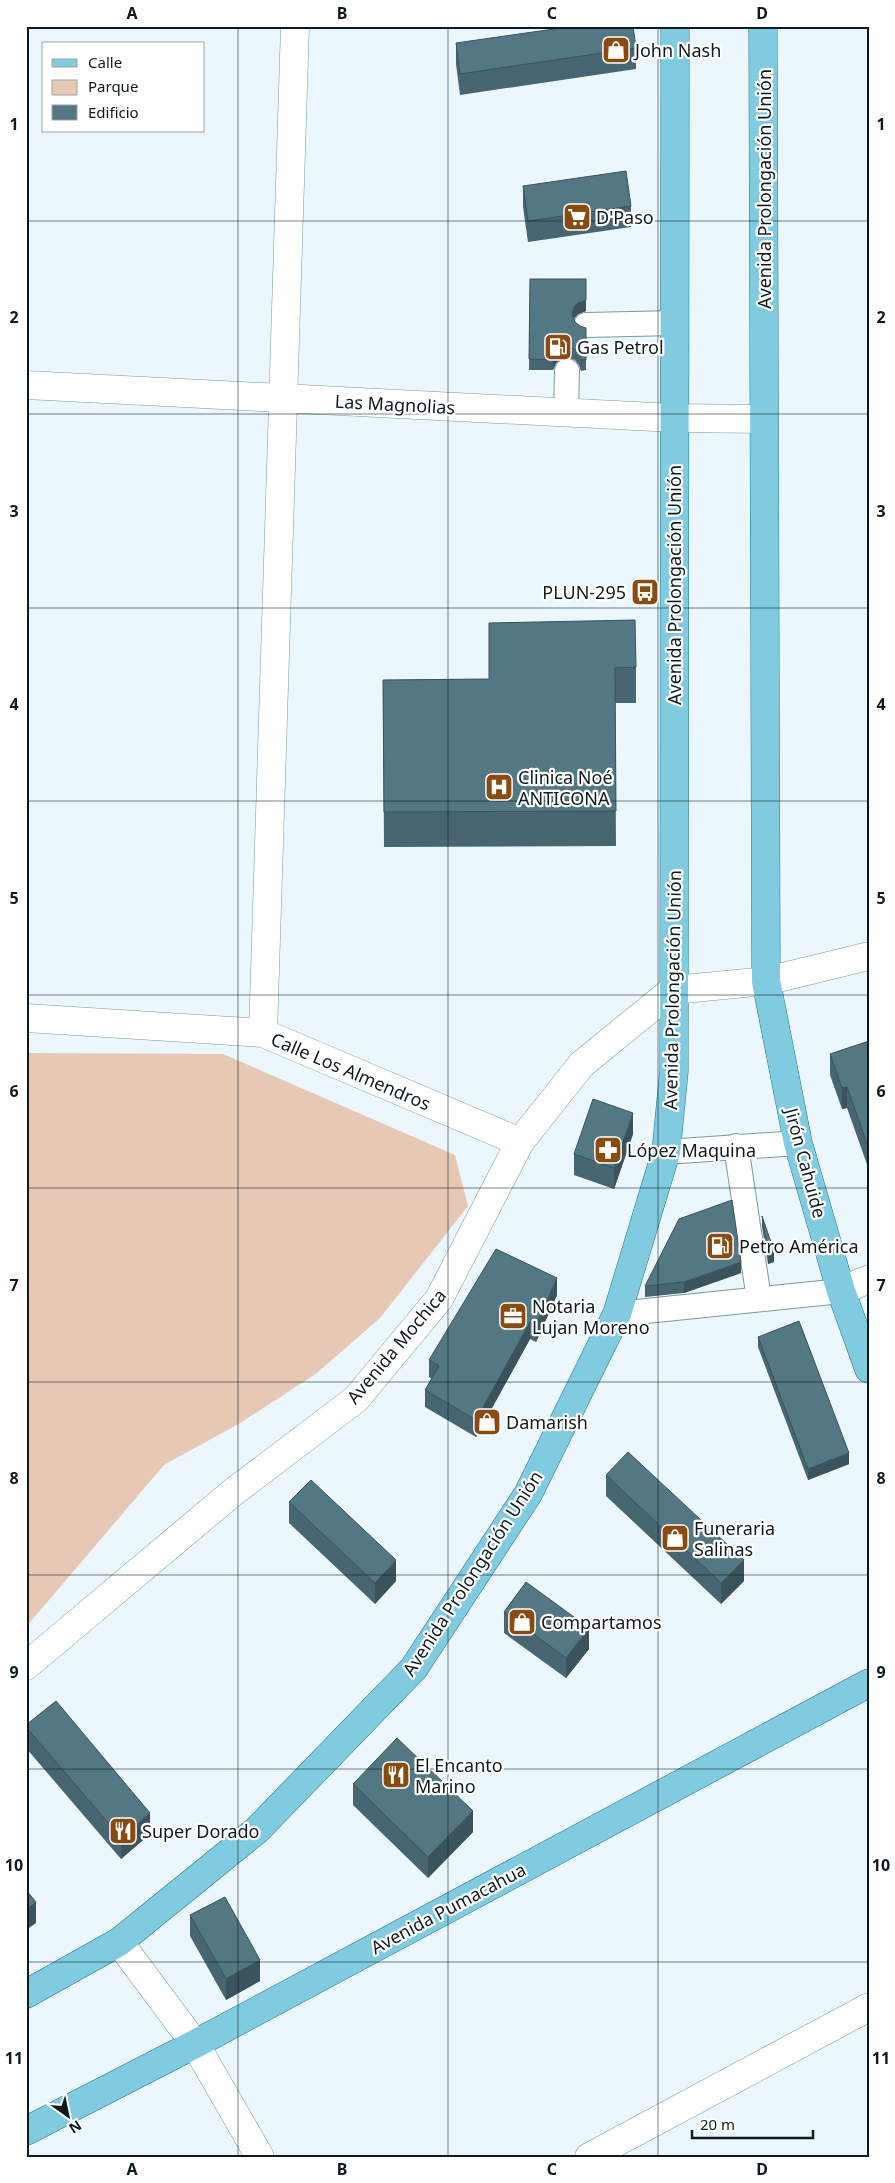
<svg xmlns="http://www.w3.org/2000/svg" width="895" height="2183" font-family="'Noto Sans',sans-serif">
<style>
.green{fill:#e6c8b4}
.lines{fill:none;stroke-linecap:round;stroke-linejoin:round}
.lane-casing{stroke:#7a99a3;stroke-width:26}
.street-casing{stroke:#7a99a3;stroke-width:29}
.primary-casing{stroke:#22778e;stroke-width:29}
.lane{stroke:#fff;stroke-width:24}
.street{stroke:#fff;stroke-width:28}
.primary{stroke:#80cbe0;stroke-width:28}
.wall{fill:#476671}
.shaded-wall{fill:#3a535c}
.building{fill:#537783;stroke:#3a535c}
.grid{fill:none;stroke:#0e1a1e;stroke-width:1;stroke-opacity:0.55}
.labels{text-anchor:middle;dominant-baseline:central;stroke-width:4.5;stroke-linejoin:round;paint-order:stroke}
.poi-label{font-size:18px;fill:#0e1a1e;stroke:#fff;text-anchor:start}
.street-label{font-size:18px;fill:#0e1a1e;stroke:#fff}
.neatline{fill:none;stroke:#0e1a1e;stroke-width:2}
.grid-label{font-size:16px;text-anchor:middle;font-weight:bold;fill:#0e1a1e}
</style>
<rect width="100%" height="100%" fill="#ebf7fc"/>
<!-- green -->
<polygon class="green" points="26,1053 223,1054 455,1155 468,1206 380,1318 317,1373 242,1422 164,1465 26,1627"/>
<g class="lines">
<defs>
<g id="lane">
<polyline points="586,325 675,323"/>
<polyline points="566,413 567,371"/>
<polyline points="736,1146 759,1299"/>
<polyline points="666,1152 798,1143"/>
<polyline points="617,1314 841,1291"/>
</g>
<g id="street">
<polyline points="26,385 674,418 764,419"/>
<polyline points="26,1018 263,1033 520,1142"/>
<polyline points="263,1033 295,26"/>
<polyline points="841,1291 869,1279"/>
<polyline points="26,1666 232,1493 356,1399 439,1299 520,1142 582,1064 673,990 766,981 869,956"/>
<polyline points="119,1942 195,2044 260,2157"/>
<polyline points="589,2157 869,2007"/>
</g>
<g id="primary">
<polyline points="763,26 766,981 798,1143 841,1291 869,1369"/>
<polyline points="26,1994 119,1942 257,1830 414,1668 528,1494 617,1314 666,1152 674,1071 675,26"/>
<polyline points="26,2131 195,2044 869,1683"/>
</g>
</defs>
<!-- lane casing -->
<use href="#lane" class="lane-casing"/>
<!-- street casing -->
<use href="#street" class="street-casing"/>
<!-- primary casing -->
<use href="#primary" class="primary-casing"/>
<!-- lane -->
<use href="#lane" class="lane"/>
<!-- street -->
<use href="#street" class="street"/>
<!-- primary -->
<use href="#primary" class="primary"/>
</g>
<!-- wall -->
<g class="wall">
<polygon points="456,43 636,48 636,69 460,95 456,64"/>
<polygon points="523,186 631,206 631,227 528,242 523,207"/>
<polygon points="530,279 586,311 578,314 574,319 575,322 580,326 586,328 586,370 581,371 579,365 575,360 567,357 561,359 556,363 553,370 529,370"/>
<polygon points="489,623 636,667 636,703 615,703 616,846 384,847 383,680 489,679"/>
<polygon points="869,1041 869,1170 847,1108 842,1109 830,1075 830,1054"/>
<polygon points="633,1134 614,1189 574,1175 574,1154"/>
<polygon points="762,1216 774,1262 768,1264 762,1227"/>
<polygon points="741,1273 684,1293 645,1297 645,1286"/>
<polygon points="557,1295 536,1342 530,1339 476,1437 425,1407 425,1390 432,1379 429,1377 429,1360"/>
<polygon points="758,1337 849,1464 808,1480 758,1347"/>
<polygon points="606,1475 744,1581 721,1604 606,1496"/>
<polygon points="289,1502 396,1581 375,1604 289,1523"/>
<polygon points="504,1612 589,1649 566,1678 504,1633"/>
<polygon points="26,1725 150,1834 121,1859 26,1748"/>
<polygon points="353,1784 473,1832 428,1878 353,1805"/>
<polygon points="190,1915 260,1981 226,2000 190,1936"/>
</g>
<!-- shaded-wall -->
<g class="shaded-wall">
<polygon points="586,300 586,311 578,314 574,318 572,325 572,314 574,307 578,303"/>
<polygon points="567,346 567,357 561,359 556,363 553,370 553,360 556,352 561,348"/>
<polygon points="847,1087 847,1108 842,1109 842,1088"/>
<polygon points="633,1113 633,1134 614,1189 614,1168"/>
<polygon points="774,1251 774,1262 768,1264 768,1253"/>
<polygon points="741,1262 741,1273 684,1293 684,1282"/>
<polygon points="557,1278 557,1295 536,1342 536,1325"/>
<polygon points="530,1322 530,1339 476,1437 476,1420"/>
<polygon points="849,1453 849,1464 808,1480 808,1469"/>
<polygon points="396,1560 396,1581 375,1604 375,1583"/>
<polygon points="744,1560 744,1581 721,1604 721,1583"/>
<polygon points="589,1628 589,1649 566,1678 566,1658"/>
<polygon points="473,1811 473,1832 428,1878 428,1857"/>
<polygon points="150,1813 150,1834 121,1859 121,1838"/>
<polygon points="36,1902 36,1923 26,1930 26,1910"/>
<polygon points="260,1960 260,1981 226,2000 226,1979"/>
</g>
<!-- building -->
<g class="building">
<polygon points="575,26 633,26 636,48 460,74 456,43"/>
<polygon points="626,171 631,206 528,221 523,186"/>
<polygon points="530,279 586,279 586,300 578,303 574,307 572,314 575,322 580,326 586,328 586,360 581,360 579,354 575,349 567,346 561,348 556,352 553,360 529,359"/>
<polygon points="635,620 636,667 615,668 616,811 384,812 383,680 489,679 489,623"/>
<polygon points="869,1041 869,1149 847,1087 842,1088 830,1054"/>
<polygon points="593,1099 633,1113 614,1168 574,1154"/>
<polygon points="732,1200 741,1262 684,1282 645,1286 679,1219"/>
<polygon points="762,1216 774,1251 768,1253"/>
<polygon points="496,1249 557,1278 536,1325 530,1322 476,1420 425,1390 439,1366 429,1360"/>
<polygon points="799,1321 849,1453 808,1469 758,1337"/>
<polygon points="628,1452 744,1560 721,1583 606,1475"/>
<polygon points="311,1480 396,1560 375,1583 289,1502"/>
<polygon points="526,1582 589,1628 566,1658 504,1612"/>
<polygon points="56,1701 150,1813 121,1838 26,1727 26,1725"/>
<polygon points="397,1738 473,1811 428,1857 353,1784"/>
<polygon points="26,1890 36,1902 26,1910"/>
<polygon points="225,1897 260,1960 226,1979 190,1915"/>
</g>
<!-- grid -->
<path class="grid" d="M238,26V2157M448,26V2157M658,26V2157M26,221H869M26,414H869M26,608H869M26,801H869M26,995H869M26,1188H869M26,1382H869M26,1575H869M26,1769H869M26,1962H869"/>
<!-- icons -->
<defs>
<symbol id="shop-square" viewBox="-11 -11 22 22"><rect x="-9" y="-9" width="18" height="18" rx="4" fill="#894b10" stroke="#fff"/><path d="M-5-2.5h2.3a2.7 3.5 0 0 1 5.4 0H5L5.5 6h-11ZM-1.5-2.5h3a1.5 2.3 0 0 0-3 0Z" fill="#fff"/></symbol>
<symbol id="supermarket-square" viewBox="-11 -11 22 22"><rect x="-9" y="-9" width="18" height="18" rx="4" fill="#894b10" stroke="#fff"/><path d="M-6-5.5h2.5l.6 2H6L4.5 2H-2.5L-4.4-4H-6ZM-1.5 3.2a1.3 1.3 0 1 0 .1 0ZM3 3.2a1.3 1.3 0 1 0 .1 0Z" fill="#fff"/></symbol>
<symbol id="fuel-square" viewBox="-11 -11 22 22"><rect x="-9" y="-9" width="18" height="18" rx="4" fill="#894b10" stroke="#fff"/><path d="M-5.5-6h7V0h2V4h1.3V-2.5L3-4.5l.8-.8L6-3V5H2.5V1h-1V6h-7ZM-4.2-4.7v3.2H.2V-4.7Z" fill="#fff"/></symbol>
<symbol id="bus-square" viewBox="-11 -11 22 22"><rect x="-9" y="-9" width="18" height="18" rx="4" fill="#894b10" stroke="#fff"/><path d="M-5-6H5V4H4V6H2V4H-2V6H-4V4H-5ZM-3.5-4V0h7V-4ZM-3.5 1.2v1.5H-2V1.2ZM2 1.2v1.5H3.5V1.2Z" fill="#fff"/></symbol>
<symbol id="hospital-square" viewBox="-11 -11 22 22"><rect x="-9" y="-9" width="18" height="18" rx="4" fill="#894b10" stroke="#fff"/><path d="M-5-5h3v3.5h4V-5h3V5h-3V1.5h-4V5h-3Z" fill="#fff"/></symbol>
<symbol id="pharmacy-square" viewBox="-11 -11 22 22"><rect x="-9" y="-9" width="18" height="18" rx="4" fill="#894b10" stroke="#fff"/><path d="M-2-6h4v4h4v4h-4v4h-4v-4h-4v-4h4Z" fill="#fff"/></symbol>
<symbol id="office-square" viewBox="-11 -11 22 22"><rect x="-9" y="-9" width="18" height="18" rx="4" fill="#894b10" stroke="#fff"/><path d="M-6-3h4V-5.5h4V-3h4V5H-6ZM-1-4.5V-3h2v-1.5ZM-6 0V1H6V0Z" fill="#fff"/></symbol>
<symbol id="restaurant-square" viewBox="-11 -11 22 22"><rect x="-9" y="-9" width="18" height="18" rx="4" fill="#894b10" stroke="#fff"/><path d="M-5-6h1v4h1v-4h1v4h1v-4h1v5L-1.5 .5V6h-2V.5L-5-1ZM5-6V6H3V1.5H1.5Q1.5-4 5-6Z" fill="#fff"/></symbol>
</defs>
<g fill-rule="evenodd">
<use href="#shop-square" x="600" y="34" width="32" height="32"/>
<use href="#supermarket-square" x="561" y="201" width="32" height="32"/>
<use href="#fuel-square" x="542" y="331" width="32" height="32"/>
<use href="#bus-square" x="629" y="576" width="32" height="32"/>
<use href="#hospital-square" x="483" y="771" width="32" height="32"/>
<use href="#pharmacy-square" x="592" y="1134" width="32" height="32"/>
<use href="#fuel-square" x="704" y="1230" width="32" height="32"/>
<use href="#office-square" x="497" y="1300" width="32" height="32"/>
<use href="#shop-square" x="471" y="1406" width="32" height="32"/>
<use href="#shop-square" x="659" y="1522" width="32" height="32"/>
<use href="#shop-square" x="506" y="1606" width="32" height="32"/>
<use href="#restaurant-square" x="380" y="1759" width="32" height="32"/>
<use href="#restaurant-square" x="107" y="1815" width="32" height="32"/>
</g>
<g class="labels">
<!-- poi labels -->
<g class="poi-label">
<text x="635" y="50">John Nash</text>
<text x="596" y="217">D'Paso</text>
<text x="577" y="347">Gas Petrol</text>
<text x="626" y="592" text-anchor="end">PLUN-295</text>
<text x="518" y="777">Clinica Noé<tspan x="518" dy="21">ANTICONA</tspan></text>
<text x="627" y="1150">López Maquina</text>
<text x="739" y="1246">Petro América</text>
<text x="532" y="1306">Notaria<tspan x="532" dy="21">Lujan Moreno</tspan></text>
<text x="506" y="1422">Damarish</text>
<text x="694" y="1528">Funeraria<tspan x="694" dy="21">Salinas</tspan></text>
<text x="541" y="1622">Compartamos</text>
<text x="415" y="1765">El Encanto<tspan x="415" dy="21">Marino</tspan></text>
<text x="142" y="1831">Super Dorado</text>
</g>
<!-- street labels -->
<g class="street-label">
<text transform="translate(764 189) rotate(-90)">Avenida Prolongación Unión</text>
<text transform="translate(395 404) rotate(3)">Las Magnolias</text>
<text transform="translate(674 585) rotate(-90)">Avenida Prolongación Unión</text>
<text transform="translate(672 990) rotate(-89)">Avenida Prolongación Unión</text>
<text transform="translate(351 1071) rotate(23)">Calle Los Almendros</text>
<text transform="translate(806 1163) rotate(75)">Jirón Cahuide</text>
<text transform="translate(396 1346) rotate(-50)">Avenida Mochica</text>
<text transform="translate(472 1573) rotate(-57)">Avenida Prolongación Unión</text>
<text transform="translate(448 1908) rotate(-28)">Avenida Pumacahua</text>
</g>
</g>
<!-- border -->
<rect width="895" height="2183" fill="none" stroke="#ffffff" stroke-width="55"/>
<!-- legend -->
<rect x="42" y="42" width="162" height="90" fill="#ffffff" stroke="#9fa3a5"/>
<rect x="52" y="59" width="25" height="8" fill="#80cbe0" stroke="#9fa3a5"/>
<text x="88" y="68" font-size="15" fill="#0e1a1e">Calle</text>
<rect x="52" y="80" width="25" height="15" fill="#e6c8b4" stroke="#9fa3a5"/>
<text x="88" y="92" font-size="15" fill="#0e1a1e">Parque</text>
<rect x="52" y="105" width="25" height="15" fill="#537783" stroke="#9fa3a5"/>
<text x="88" y="118" font-size="15" fill="#0e1a1e">Edificio</text>
<!-- north arrow -->
<g transform="translate(68 2116) rotate(147)" stroke="#ffffff" stroke-width="4" paint-order="stroke">
<path d="M0-4L9 19L0 12L-9 19Z" fill="#0e1a1e"/>
<text y="-8" font-size="14" font-weight="bold" text-anchor="middle" fill="#0e1a1e">N</text>
</g>
<!-- scale -->
<path d="M692 2130v8h121v-8" fill="none" stroke="#0e1a1e" stroke-width="2.5"/>
<text x="700" y="2130" font-size="15" fill="#0e1a1e" stroke="#ffffff" stroke-width="4" paint-order="stroke">20 m</text>
<rect x="28" y="28" width="840" height="2128" class="neatline"/>
<g class="grid-label">
<text x="132" y="19">A</text>
<text x="342" y="19">B</text>
<text x="552" y="19">C</text>
<text x="762" y="19">D</text>
<text x="14" y="130">1</text>
<text x="881" y="130">1</text>
<text x="14" y="323">2</text>
<text x="881" y="323">2</text>
<text x="14" y="517">3</text>
<text x="881" y="517">3</text>
<text x="14" y="710">4</text>
<text x="881" y="710">4</text>
<text x="14" y="904">5</text>
<text x="881" y="904">5</text>
<text x="14" y="1097">6</text>
<text x="881" y="1097">6</text>
<text x="14" y="1291">7</text>
<text x="881" y="1291">7</text>
<text x="14" y="1484">8</text>
<text x="881" y="1484">8</text>
<text x="14" y="1678">9</text>
<text x="881" y="1678">9</text>
<text x="14" y="1871">10</text>
<text x="881" y="1871">10</text>
<text x="14" y="2064">11</text>
<text x="881" y="2064">11</text>
<text x="132" y="2175">A</text>
<text x="342" y="2175">B</text>
<text x="552" y="2175">C</text>
<text x="762" y="2175">D</text>
</g>
</svg>
